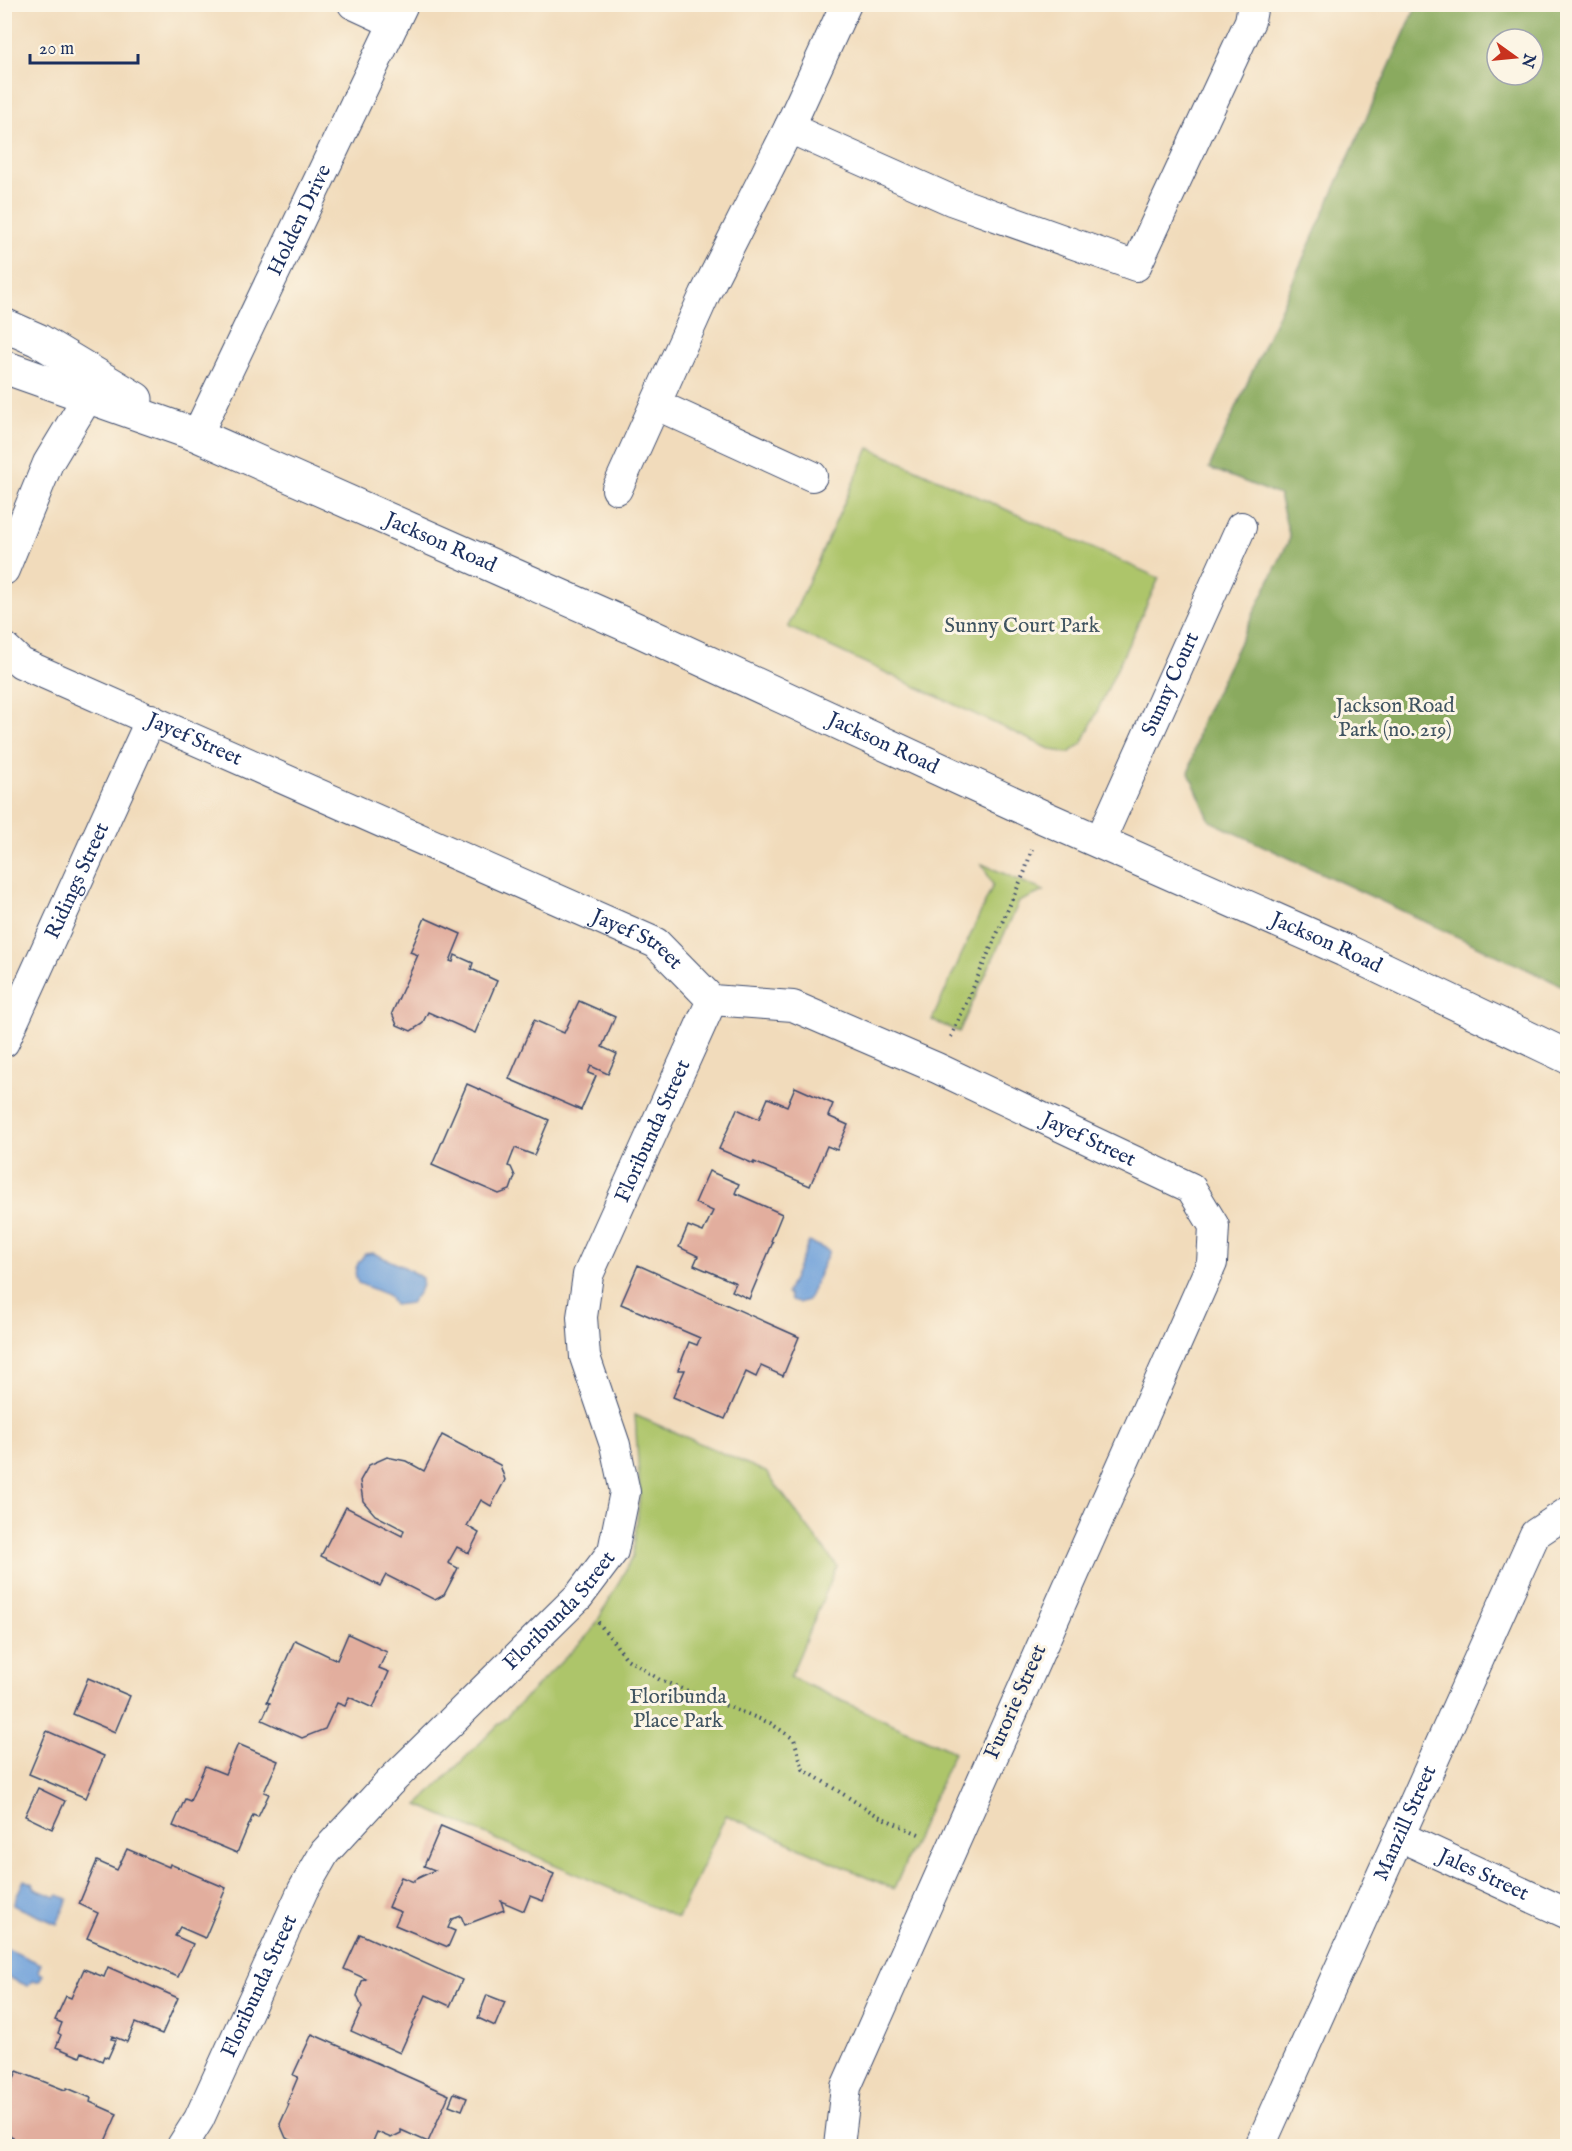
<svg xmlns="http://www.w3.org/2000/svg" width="1572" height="2151" font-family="'IM FELL English',serif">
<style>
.green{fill:#adc56a;stroke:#647a64;stroke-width:1.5}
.forest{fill:#8aaa5e;stroke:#526c5e;stroke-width:1.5;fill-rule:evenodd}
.water{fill:#6fa1da;stroke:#45689c;stroke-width:1.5}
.building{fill:#e2ae9e}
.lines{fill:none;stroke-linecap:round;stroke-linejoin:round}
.minor-casing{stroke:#3b496c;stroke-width:32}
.tertiary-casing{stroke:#3b496c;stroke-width:35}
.path{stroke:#3b496c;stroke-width:4;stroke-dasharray:1.5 4.5;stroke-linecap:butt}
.minor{stroke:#fff;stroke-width:30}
.tertiary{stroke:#fff;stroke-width:33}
.labels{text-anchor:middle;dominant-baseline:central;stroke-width:6;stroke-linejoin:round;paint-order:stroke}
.street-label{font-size:21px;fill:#1b2f5e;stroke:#fcf5e5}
.park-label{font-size:21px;fill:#405461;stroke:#fcf5e5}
</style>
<rect width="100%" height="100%" fill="#fcf5e5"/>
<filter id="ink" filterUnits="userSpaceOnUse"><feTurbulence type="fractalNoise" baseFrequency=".0167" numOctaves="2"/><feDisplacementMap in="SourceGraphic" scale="12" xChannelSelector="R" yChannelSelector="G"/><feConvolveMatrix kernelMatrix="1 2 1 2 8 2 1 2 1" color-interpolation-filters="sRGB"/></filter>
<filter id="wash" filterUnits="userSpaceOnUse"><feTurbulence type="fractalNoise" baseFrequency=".008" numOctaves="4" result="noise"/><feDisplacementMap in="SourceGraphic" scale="24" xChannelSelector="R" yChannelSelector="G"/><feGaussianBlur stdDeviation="1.35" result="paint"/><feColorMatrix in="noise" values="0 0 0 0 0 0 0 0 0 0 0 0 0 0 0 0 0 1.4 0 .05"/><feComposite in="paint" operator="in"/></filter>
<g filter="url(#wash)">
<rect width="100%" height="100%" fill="#f1dbbb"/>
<!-- green -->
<g class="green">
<polygon points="869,448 1159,578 1083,742 1069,753 1052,750 788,627"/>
<polygon points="982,864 1044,891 1019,902 959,1032 932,1020 993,885"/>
<polygon points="635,1415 766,1472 837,1566 790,1677 954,1752 894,1889 726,1815 678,1918 418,1805 592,1631 633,1556 640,1494"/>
</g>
<!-- forest -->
<path class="forest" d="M1417,5H1567V988L1210,821L1189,773L1200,725L1290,538L1279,495L1209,468ZM1497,39H1533V75H1497Z"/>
<!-- water -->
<g class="water">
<polygon points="809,1242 829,1251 808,1300 798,1303 791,1301 789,1294 787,1293"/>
<path d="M373,1253L406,1268L422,1278C424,1288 416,1296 410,1303L394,1305L388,1295L358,1283C352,1272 357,1263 365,1254Z"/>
<polygon points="24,1880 33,1884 35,1889 55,1897 58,1895 68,1899 57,1924 13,1905"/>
<polygon points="5,1948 41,1964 38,1971 43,1975 39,1981 32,1981 28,1986 5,1976"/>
</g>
<g id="blocks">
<!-- building -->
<g class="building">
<polygon points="425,918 461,934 450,961 453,962 455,955 473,963 471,969 497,981 475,1033 428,1012 422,1024 411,1031 397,1025 392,1013 418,955 410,952"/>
<polygon points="579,1001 615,1017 602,1047 617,1054 608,1074 591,1066 588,1073 596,1076 581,1110 509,1079 534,1020 564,1033"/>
<polygon points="467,1084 549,1120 534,1155 515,1148 508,1166 511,1167 515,1176 510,1190 499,1194 432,1165"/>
<polygon points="795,1087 833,1104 828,1116 848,1125 837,1150 827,1146 810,1186 754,1162 754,1164 719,1149 737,1109 759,1119 768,1098 787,1106"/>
<polygon points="709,1171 739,1184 735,1193 782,1214 771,1241 773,1242 749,1299 732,1291 736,1283 694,1265 698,1256 679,1247 688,1226 703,1232 713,1211 695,1203"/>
<polygon points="638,1265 799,1337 783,1376 761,1366 756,1377 746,1372 725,1419 673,1397 685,1370 678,1370 689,1342 697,1345 700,1338 621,1304"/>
<polygon points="442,1435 500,1465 505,1480 491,1506 481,1500 467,1526 479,1533 469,1553 457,1547 448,1563 458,1568 444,1595 435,1600 386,1575 380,1586 321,1556 346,1507 402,1536 404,1530 375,1515 363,1501 360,1481 369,1465 387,1457 406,1461 424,1471"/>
<polygon points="348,1634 387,1652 379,1668 389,1672 373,1708 349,1697 345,1706 337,1703 325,1729 302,1738 262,1720 270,1703 267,1702 295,1640 337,1660"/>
<polygon points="88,1678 130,1696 115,1732 73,1714"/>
<polygon points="47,1731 104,1756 86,1798 29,1774"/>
<polygon points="238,1744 278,1761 264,1792 269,1794 258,1817 253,1815 237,1853 173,1826 185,1799 190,1801 205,1766 225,1774"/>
<polygon points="38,1788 65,1801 52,1829 25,1816"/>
<polygon points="441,1826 554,1874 543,1901 530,1896 524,1911 501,1901 504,1910 465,1925 461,1916 452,1919 448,1928 455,1931 448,1947 395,1925 401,1912 388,1907 401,1877 414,1882 414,1880 435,1870 424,1866"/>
<polygon points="127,1849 169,1867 170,1864 226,1888 205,1938 180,1927 175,1936 193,1944 178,1977 87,1938 98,1913 79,1904 97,1861 117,1870"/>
<polygon points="360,1934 462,1980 450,2006 426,1995 400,2053 351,2031 362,2007 357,1996 362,1981 366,1979 344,1969"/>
<polygon points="108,1967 178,1998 162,2034 135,2023 127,2042 112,2036 111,2039 116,2040 108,2058 104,2056 102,2061 82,2052 80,2057 56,2047 61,2035 58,2033 62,2023 55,2020 66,1996 71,1998 84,1969 104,1977"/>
<polygon points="487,1995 505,2002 495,2026 478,2018"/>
<polygon points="312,2034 449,2095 428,2142 401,2130 401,2133 391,2138 377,2132 371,2146 306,2146 286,2138 280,2124 289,2104 287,2103 298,2077 293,2075"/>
<polygon points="17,2071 65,2090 67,2088 91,2098 90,2102 117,2114 103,2146 98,2146 82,2139 78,2146 9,2146 13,2137 4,2133 4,2105 7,2099 5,2099"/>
<polygon points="454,2093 467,2098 462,2110 449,2105"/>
</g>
</g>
</g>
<g filter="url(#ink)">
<use href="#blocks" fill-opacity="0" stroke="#3b496c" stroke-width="1.5"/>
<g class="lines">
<defs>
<g id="minor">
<polyline points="353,4 394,23"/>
<polyline points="789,128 951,200 1136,266 1250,21 1253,4"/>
<polyline points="657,405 812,476"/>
<path id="s1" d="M197,435L403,4"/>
<polyline points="617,489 705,294 789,128 846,4"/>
<polyline points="4,570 48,463 100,377"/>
<path id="s2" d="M4,647L21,663L656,943L712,1000L793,1006L937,1068L1191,1188L1214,1226L1212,1263L846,2087L839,2146"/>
<path id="s3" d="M1100,841L1241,527"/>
<path id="s4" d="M4,1042L151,719"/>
<path id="s5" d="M1399,1836L1568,1914"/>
<path id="s6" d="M182,2146L199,2119L303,1890L325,1852L389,1783L579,1596L613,1551L625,1492L615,1445L585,1357L582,1317L588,1275L712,1000"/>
<path id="s7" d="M1260,2146L1535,1534L1568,1512"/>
</g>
<g id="tertiary">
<polyline points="4,325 38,340 136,399"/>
<path id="s8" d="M4,367L197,435L638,630L1043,817L1344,950L1568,1057"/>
</g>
</defs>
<!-- minor casing -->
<use href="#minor" class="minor-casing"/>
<!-- tertiary casing -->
<use href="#tertiary" class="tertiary-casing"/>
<!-- path -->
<g class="path">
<polyline points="951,1037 1025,871 1032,849"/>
<polyline points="598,1622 627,1659 660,1680 770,1723 794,1739 803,1769 878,1816 921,1835"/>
</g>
<!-- minor -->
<use href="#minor" class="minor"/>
<!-- tertiary -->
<use href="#tertiary" class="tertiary"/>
</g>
</g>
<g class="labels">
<!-- street labels -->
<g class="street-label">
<text stroke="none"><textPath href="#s1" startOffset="238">Holden Drive</textPath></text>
<text stroke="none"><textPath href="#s8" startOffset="471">Jackson Road</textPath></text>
<text stroke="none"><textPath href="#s3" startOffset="172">Sunny Court</textPath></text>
<text stroke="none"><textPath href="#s2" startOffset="213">Jayef Street</textPath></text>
<text stroke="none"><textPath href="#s8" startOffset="957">Jackson Road</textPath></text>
<text stroke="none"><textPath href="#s4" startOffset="177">Ridings Street</textPath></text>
<text stroke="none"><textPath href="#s2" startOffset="699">Jayef Street</textPath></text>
<text stroke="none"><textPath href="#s8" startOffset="1443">Jackson Road</textPath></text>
<text stroke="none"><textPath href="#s6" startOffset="1186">Floribunda Street</textPath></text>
<text stroke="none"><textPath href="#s2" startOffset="1203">Jayef Street</textPath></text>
<text stroke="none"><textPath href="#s6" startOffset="664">Floribunda Street</textPath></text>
<text transform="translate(1016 1702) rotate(-66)">Furorie Street</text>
<text stroke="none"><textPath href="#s7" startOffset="354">Manzill Street</textPath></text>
<text stroke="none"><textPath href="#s5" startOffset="93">Jales Street</textPath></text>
<text stroke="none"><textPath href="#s6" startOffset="178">Floribunda Street</textPath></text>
</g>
<!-- park labels -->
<g class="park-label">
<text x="1022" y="626">Sunny Court Park</text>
<text x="1395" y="706">Jackson Road<tspan x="1395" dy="24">Park (no. 219)</tspan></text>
<text x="678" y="1697">Floribunda<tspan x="678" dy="24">Place Park</tspan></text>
</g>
</g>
<!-- margin -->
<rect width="1572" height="2151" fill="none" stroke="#fcf5e5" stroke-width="24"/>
<!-- north arrow -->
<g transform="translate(1515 57) rotate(105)"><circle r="28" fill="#fcf5e5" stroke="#a2a6af" stroke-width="1.5"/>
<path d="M0-4.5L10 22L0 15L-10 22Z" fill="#c8321e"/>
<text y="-9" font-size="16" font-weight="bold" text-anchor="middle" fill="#1b2f5e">N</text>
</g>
<!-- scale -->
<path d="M30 54v9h108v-9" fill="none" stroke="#1b2f5e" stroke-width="3"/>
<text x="39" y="54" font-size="18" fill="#1b2f5e" stroke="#fcf5e5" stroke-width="4.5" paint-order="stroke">20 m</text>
</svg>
